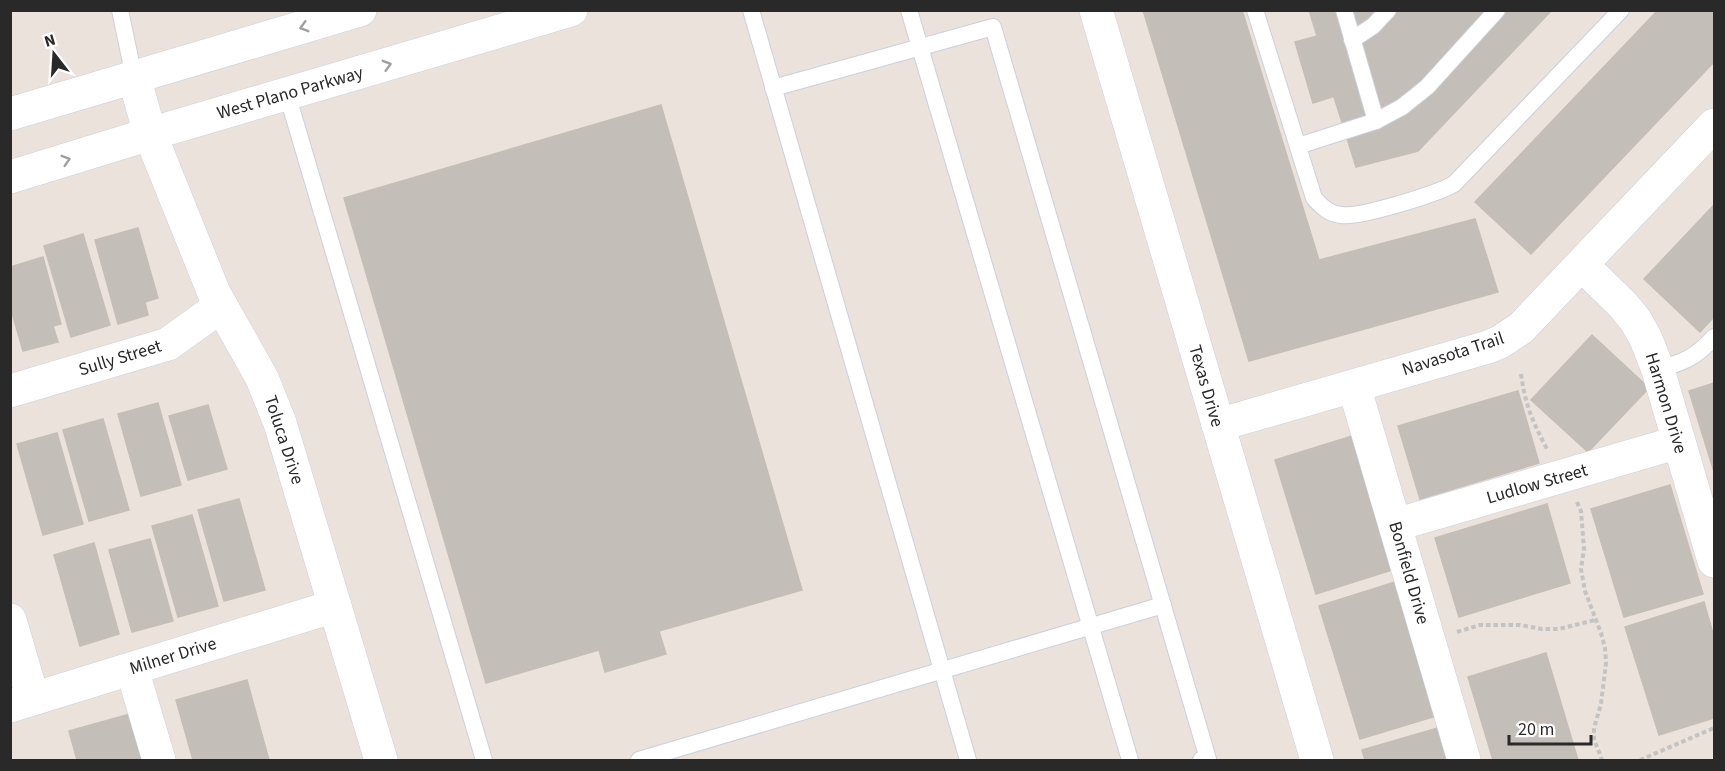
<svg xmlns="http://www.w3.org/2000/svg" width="1725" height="771" font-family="'Source Sans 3',sans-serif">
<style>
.building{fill:#c3beb8;stroke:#c6beb6;stroke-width:1.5}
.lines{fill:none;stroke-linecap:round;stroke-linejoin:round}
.service-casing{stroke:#cad0db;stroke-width:18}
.minor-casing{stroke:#cad0db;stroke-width:34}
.secondary-casing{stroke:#cad0db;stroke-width:34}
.path{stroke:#c3c3c3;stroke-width:4;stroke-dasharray:4.5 3;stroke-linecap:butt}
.service{stroke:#fff;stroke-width:16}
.minor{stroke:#fff;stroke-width:33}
.secondary{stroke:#fff;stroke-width:33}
.oneway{stroke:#9f9f9f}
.labels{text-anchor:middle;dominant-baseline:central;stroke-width:5;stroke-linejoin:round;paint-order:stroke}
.street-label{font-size:18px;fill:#292929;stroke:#fff}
</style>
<rect width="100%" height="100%" fill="#ebe2dc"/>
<!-- building -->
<g class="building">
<polygon points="1143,10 1242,10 1319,260 1475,219 1498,292 1249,361"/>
<polygon points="1309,10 1552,10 1418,151 1356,167 1334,97 1345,93 1328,33 1317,36"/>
<polygon points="1658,10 1714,10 1714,62 1531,254 1475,202"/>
<polygon points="1328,33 1345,93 1313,103 1295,42"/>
<polygon points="661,105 802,590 659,631 666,654 605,672 599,650 486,683 344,198"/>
<polygon points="1714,205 1714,317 1700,332 1644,279"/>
<polygon points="138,228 158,298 145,302 148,315 118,324 95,240"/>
<polygon points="83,234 110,325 71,337 44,246"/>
<polygon points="43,257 61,324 53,326 58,342 23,351 10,306 10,267"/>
<polygon points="1592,335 1649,388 1588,452 1531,400"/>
<polygon points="1714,383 1714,472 1689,391"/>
<polygon points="1518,391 1539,463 1420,499 1398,426"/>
<polygon points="158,403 181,485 141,496 118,414"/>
<polygon points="208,405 227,469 188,480 169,416"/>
<polygon points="103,419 129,510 89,521 63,430"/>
<polygon points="57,433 83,524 43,535 17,444"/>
<polygon points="1352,436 1392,570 1316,594 1275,460"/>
<polygon points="1670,485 1703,594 1624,617 1591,509"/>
<polygon points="239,499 265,590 224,601 198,510"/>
<polygon points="1547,504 1570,583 1459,617 1435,538"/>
<polygon points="192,515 218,606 178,617 152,526"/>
<polygon points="150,539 173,621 132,632 109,550"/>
<polygon points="94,543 119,634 80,646 54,555"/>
<polygon points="1395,582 1436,716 1360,739 1319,606"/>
<polygon points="1704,602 1714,637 1714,718 1659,735 1625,627"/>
<polygon points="1546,653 1578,760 1493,760 1468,677"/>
<polygon points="247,680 269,760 193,760 176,700"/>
<polygon points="141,711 154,760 77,760 69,731"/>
<polygon points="1438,728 1447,760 1365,760 1362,750"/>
</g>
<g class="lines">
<defs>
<g id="service">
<polyline points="120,10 134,77"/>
<polyline points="751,10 968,760"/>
<polyline points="909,10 1130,760"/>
<path d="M1255,10L1314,198C1322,207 1329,214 1341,215C1360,218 1436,194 1454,184L1621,10"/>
<polyline points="1344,10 1376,121"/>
<polyline points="1352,40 1373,26 1388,10"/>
<polyline points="773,88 993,27 1208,759 1201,760"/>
<polyline points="287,94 484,760"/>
<polyline points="1298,146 1376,121 1402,107 1427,87 1497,10"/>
<path d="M1658,370C1685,361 1694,359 1714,337"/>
<polyline points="639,760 1163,605"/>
</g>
<g id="minor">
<polyline points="1096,10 1317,760"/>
<polyline points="150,134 214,293 262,378 280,423 381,760"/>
<polyline points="1582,265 1623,305 1636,321 1646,339 1658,370 1714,561"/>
<polyline points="1354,386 1464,760"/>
<polyline points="10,391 168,344 221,306"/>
<polyline points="1218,425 1488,347 1500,342 1521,328 1714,125"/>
<polyline points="1395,525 1679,442"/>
<polyline points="10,620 33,699"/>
<polyline points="132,669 159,760"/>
<polyline points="10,706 335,606"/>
</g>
<g id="secondary">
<polyline points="134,77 150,134"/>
<polyline points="10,114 360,10"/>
<polyline points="10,177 150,134 571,10"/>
</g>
</defs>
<!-- service casing -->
<use href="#service" class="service-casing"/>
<!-- minor casing -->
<use href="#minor" class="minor-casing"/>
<!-- secondary casing -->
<use href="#secondary" class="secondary-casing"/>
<!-- path -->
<g class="path">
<path d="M1521,374C1525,404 1533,423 1547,449"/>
<polyline points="1577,502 1581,511 1584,549 1581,569 1585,591 1601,633 1605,648 1606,663 1601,704 1594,728 1594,739 1602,760"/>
<polyline points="1457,632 1480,625 1520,625 1542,629 1559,629 1595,620"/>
<polyline points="1640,760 1714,728"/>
</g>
<!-- service -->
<use href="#service" class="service"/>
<!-- minor -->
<use href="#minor" class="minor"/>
<!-- secondary -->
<use href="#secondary" class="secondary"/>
</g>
<!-- one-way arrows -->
<defs><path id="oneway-chevron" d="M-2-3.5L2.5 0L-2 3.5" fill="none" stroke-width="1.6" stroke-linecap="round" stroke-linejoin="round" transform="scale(1.5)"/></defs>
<g class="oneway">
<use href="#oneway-chevron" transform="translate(304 27) rotate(164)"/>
<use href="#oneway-chevron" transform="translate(387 65) rotate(-16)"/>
<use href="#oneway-chevron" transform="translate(66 160) rotate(-17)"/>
</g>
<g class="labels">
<!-- street labels -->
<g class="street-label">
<text transform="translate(290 93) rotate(-16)">West Plano Parkway</text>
<text transform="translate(1453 354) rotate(-18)">Navasota Trail</text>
<text transform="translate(120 358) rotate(-17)">Sully Street</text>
<text transform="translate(1206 386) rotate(74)">Texas Drive</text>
<text transform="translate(1666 403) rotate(73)">Harmon Drive</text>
<text transform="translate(284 440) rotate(72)">Toluca Drive</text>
<text transform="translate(1537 484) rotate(-16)">Ludlow Street</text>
<text transform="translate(1409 573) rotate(74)">Bonfield Drive</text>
<text transform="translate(173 656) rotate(-17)">Milner Drive</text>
</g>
</g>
<!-- border -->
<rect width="1725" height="771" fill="none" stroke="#292929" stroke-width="24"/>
<!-- north arrow -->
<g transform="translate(54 54) rotate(343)" stroke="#ffffff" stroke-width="4.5" paint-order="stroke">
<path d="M0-4.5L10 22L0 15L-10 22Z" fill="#292929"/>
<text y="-9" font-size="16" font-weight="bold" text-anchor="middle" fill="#292929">N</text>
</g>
<!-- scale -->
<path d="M1509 735v9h82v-9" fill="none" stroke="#292929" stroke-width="3"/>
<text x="1518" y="735" font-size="18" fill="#292929" stroke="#ffffff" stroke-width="4.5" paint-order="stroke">20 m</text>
</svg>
